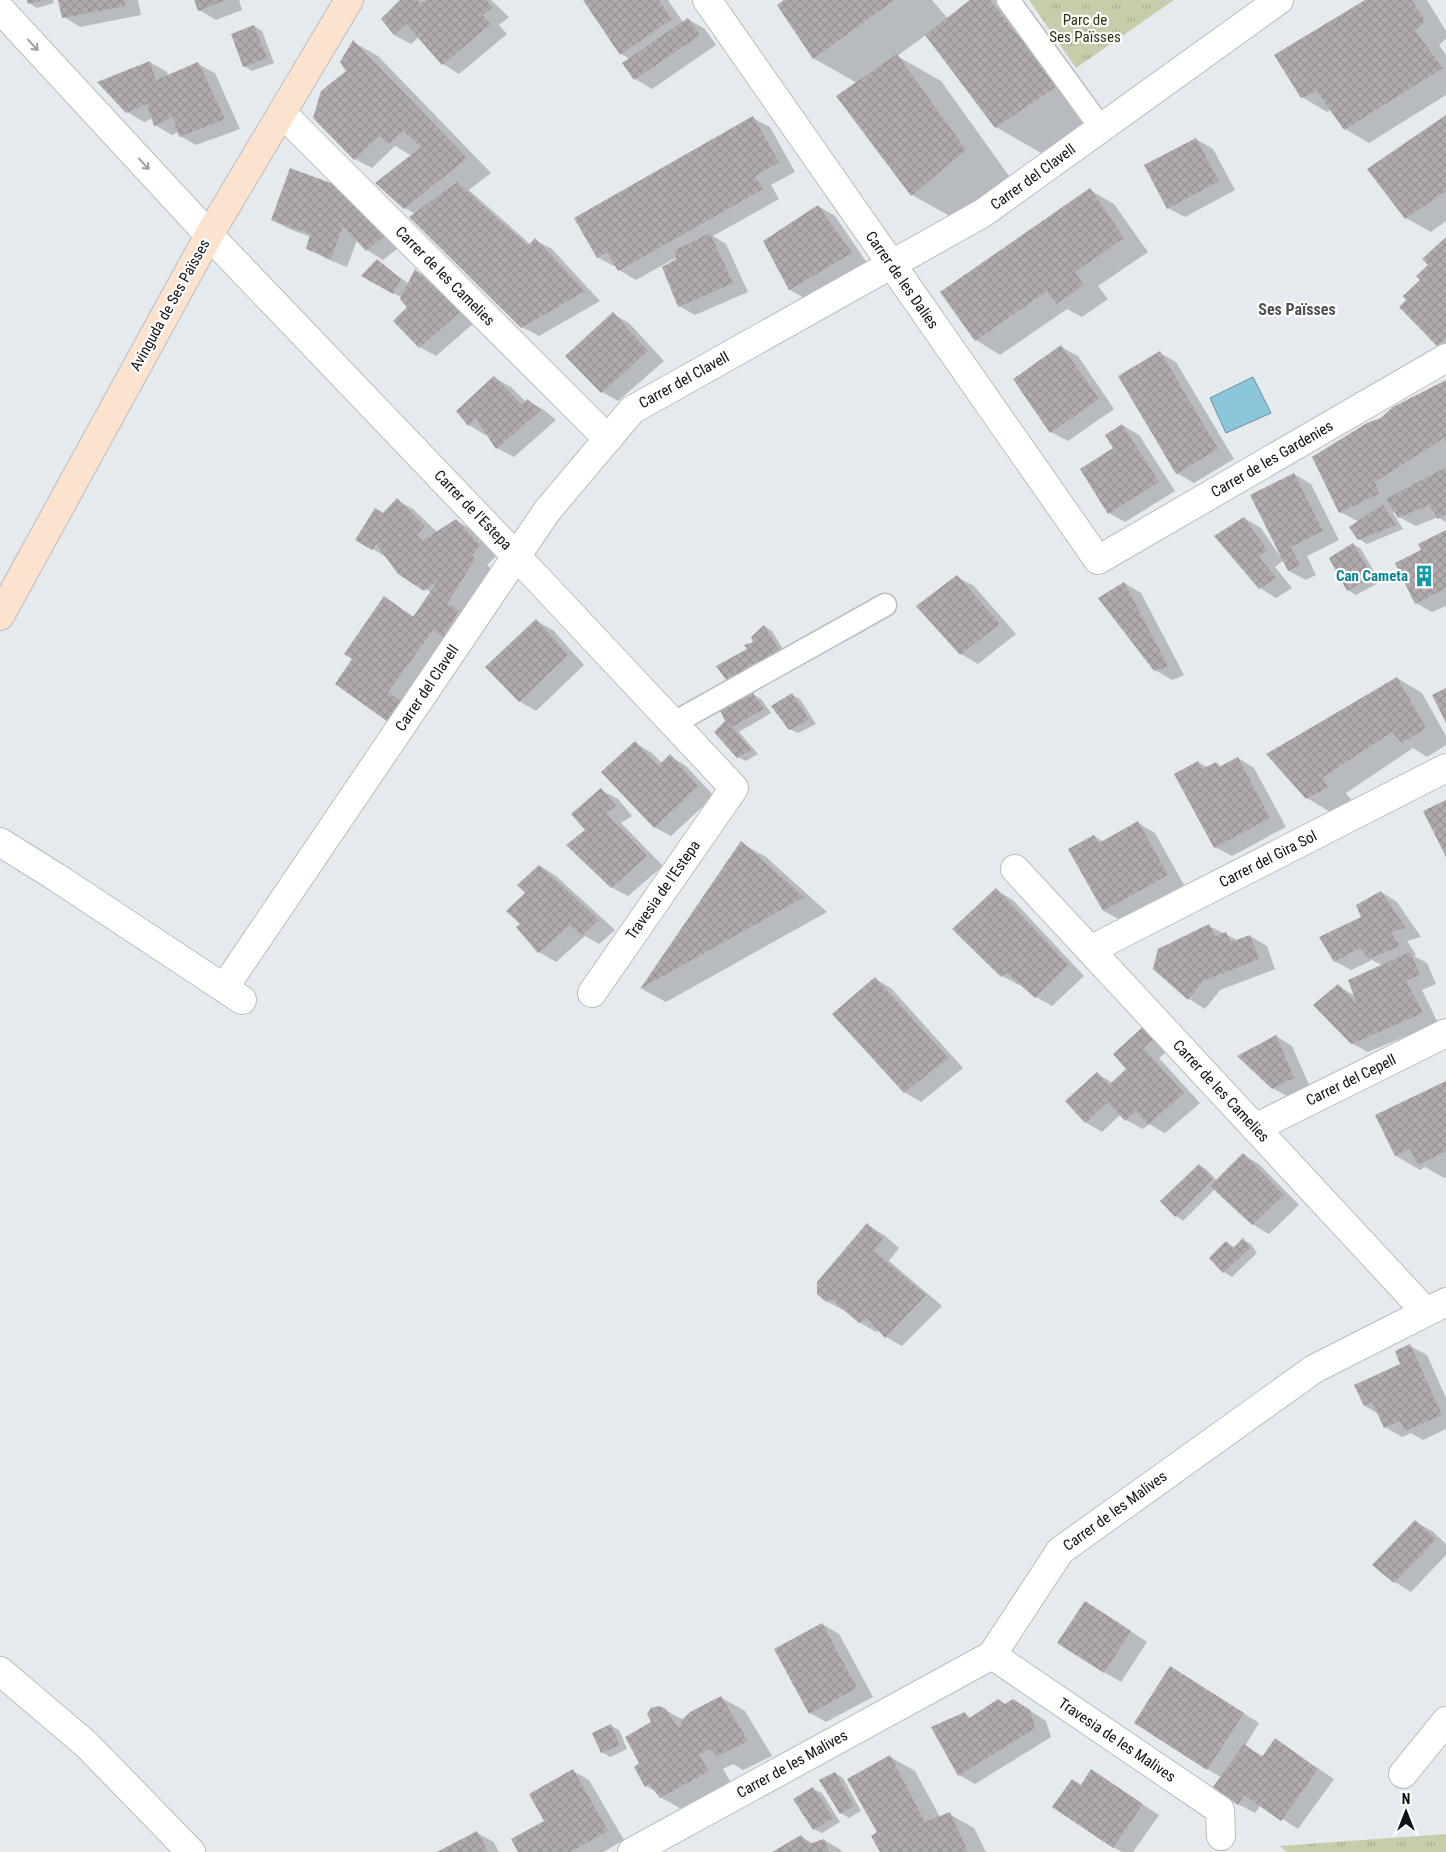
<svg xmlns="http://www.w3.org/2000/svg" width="1446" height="1852" font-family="'Roboto Condensed',sans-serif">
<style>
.grass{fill:url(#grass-tufts)}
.water{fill:#8bc6da;stroke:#66909e}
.shadow{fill:#0003}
.building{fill:url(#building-cross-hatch)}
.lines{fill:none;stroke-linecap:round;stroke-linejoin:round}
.lane-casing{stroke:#b9bdc3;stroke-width:25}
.street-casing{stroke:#b9bdc3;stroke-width:30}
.secondary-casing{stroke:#b9bdc3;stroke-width:30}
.lane{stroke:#fff;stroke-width:22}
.street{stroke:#fff;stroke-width:28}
.secondary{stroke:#fde2cd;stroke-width:28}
.oneway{stroke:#9fa0a1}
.labels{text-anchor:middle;stroke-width:4.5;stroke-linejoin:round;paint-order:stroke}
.park-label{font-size:15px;fill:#2d340d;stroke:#fff}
.street-label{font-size:15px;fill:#101113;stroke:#fff}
.culture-label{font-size:15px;font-weight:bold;fill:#0d838f;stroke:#fff;text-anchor:end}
.neighbourhood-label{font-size:16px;font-weight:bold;fill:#4c5054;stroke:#fff}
</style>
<defs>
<pattern id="grass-tufts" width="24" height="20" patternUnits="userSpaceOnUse" patternTransform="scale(1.25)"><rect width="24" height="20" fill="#c6cdab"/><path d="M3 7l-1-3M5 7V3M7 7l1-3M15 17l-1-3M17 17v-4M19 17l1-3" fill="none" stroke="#a9af92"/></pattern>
<pattern id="building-cross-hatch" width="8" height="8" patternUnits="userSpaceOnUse" patternTransform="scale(1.25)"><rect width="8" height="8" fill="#b2abae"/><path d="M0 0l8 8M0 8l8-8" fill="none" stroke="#989295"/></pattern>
</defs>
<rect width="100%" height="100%" fill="#e5eaef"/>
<g class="grass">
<polygon points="1029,0 1174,0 1076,68"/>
<polygon points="1446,1834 1446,1852 1287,1852 1280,1846"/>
</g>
<polygon class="water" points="1253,377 1271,413 1226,433 1210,398"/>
<g class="shadow">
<polygon points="29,0 53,0 54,3 37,8 29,3"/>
<polygon points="57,0 138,0 141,15 80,27 64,17 60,2"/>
<polygon points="195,0 239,0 242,10 216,20 199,10"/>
<polygon points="402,0 423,0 425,2 427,0 491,0 509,17 499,25 507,34 459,74 443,64 419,37 411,44 394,35"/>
<polygon points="584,0 668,0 683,22 688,19 705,29 716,45 652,89 635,79 624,63 630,59 621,54"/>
<polygon points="786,0 932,0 948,19 972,0 997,0 1027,17 1100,112 1041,153 996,127 926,35 897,56 941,81 1009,176 957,220 912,195 857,83 813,58"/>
<polygon points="1368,0 1427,0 1446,31 1446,39 1439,45 1446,55 1446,95 1369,143 1345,129 1331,110 1327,112 1302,97"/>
<polygon points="254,26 262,31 274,63 252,71 244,66"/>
<polygon points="353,42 378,56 491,173 469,190 531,245 535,240 552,249 600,301 539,336 522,327 415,214 405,208 412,156 395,146 372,168 355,159 346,72"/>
<polygon points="150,62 167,72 168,76 198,64 215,73 240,129 196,145 180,136 178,132 172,135 155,125 153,118 144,122 127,112"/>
<polygon points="1446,117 1446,221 1431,232 1406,218"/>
<polygon points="753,118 770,127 795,172 771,185 779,199 713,236 726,244 748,292 695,315 679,306 677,257 636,280 619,270 616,265 614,266 597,257"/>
<polygon points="1196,139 1213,149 1235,190 1185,217 1168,208"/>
<polygon points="290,169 403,244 383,260 367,250 357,240 347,267 325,258 308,248 311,237 289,229 272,220"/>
<polygon points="1090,190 1114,204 1148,252 1098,286 1108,299 1082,317 1067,309 1000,355 976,340"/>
<polygon points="818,206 835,216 867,263 806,299 790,290"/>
<polygon points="1446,239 1446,350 1438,345 1401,307 1422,280"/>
<polygon points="377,261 409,284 416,271 432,280 475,322 436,356 420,347 409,307 402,298 363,275"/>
<polygon points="613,314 629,323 664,361 618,401 602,392"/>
<polygon points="1061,347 1078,356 1114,409 1068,441 1051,432"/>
<polygon points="1160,353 1176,362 1234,459 1194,483 1177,473"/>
<polygon points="495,378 511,387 526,402 528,401 544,410 556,420 514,457 497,448 487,433 485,435 469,425"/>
<polygon points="1446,381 1446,522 1438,517 1416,526 1399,517 1396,511 1393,513 1403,529 1367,544 1359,539 1359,522 1340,512 1381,419"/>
<polygon points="1122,425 1139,435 1175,491 1125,522 1109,513 1115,448"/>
<polygon points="1294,474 1311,484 1339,540 1307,556 1316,575 1306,580 1289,571 1284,560 1275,567 1292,588 1276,598 1260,588 1216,536 1244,518 1261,528 1279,555 1281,554"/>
<polygon points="397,500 413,509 437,532 456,520 472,530 496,556 487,565 491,569 405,731 354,659 384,598 414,617 431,593 389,559 357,539"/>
<polygon points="1446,531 1446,606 1432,612 1416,603"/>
<polygon points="1353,544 1361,549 1380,582 1356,595 1348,590"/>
<polygon points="957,577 974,586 1016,634 978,664 961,654 918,606"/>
<polygon points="1124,583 1141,593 1184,675 1172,680 1155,670"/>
<polygon points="536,621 553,630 584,665 536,711 519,701"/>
<polygon points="764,626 772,631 786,654 736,684 749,649 755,643"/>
<polygon points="1397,678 1422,693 1446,736 1446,745 1427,757 1413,748 1346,793 1352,801 1332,813 1307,798"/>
<polygon points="753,695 761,699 771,713 739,732 758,754 746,761 738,757 716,732"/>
<polygon points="792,695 800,699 816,724 798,733 790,729"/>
<polygon points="635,743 652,753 662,763 670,756 686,766 714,796 671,836 654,827"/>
<polygon points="1238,758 1254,768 1286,827 1232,856 1215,847 1198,762 1208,768 1216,763 1222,767"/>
<polygon points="601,790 618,799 632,816 621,823 663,866 628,896 611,887 587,830"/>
<polygon points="1138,823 1155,833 1184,885 1120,920 1104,911 1094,836 1104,842"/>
<polygon points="741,843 766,857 827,912 666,1002 642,989"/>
<polygon points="540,866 556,876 615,930 599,944 585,936 556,962 539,952 517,927 521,924 527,893"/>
<polygon points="996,890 1013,900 1084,976 1052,1006 1036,997 1021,984 1019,985 1002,976"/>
<polygon points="1381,892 1397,902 1421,937 1407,941 1416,955 1414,956 1427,963 1436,984 1422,990 1438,1023 1368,1052 1351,1043 1338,986 1355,996 1383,966 1372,960 1351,970 1334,961"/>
<polygon points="1209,926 1239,941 1250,936 1267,946 1275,969 1220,990 1205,1009 1189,999"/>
<polygon points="875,979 891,988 963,1068 921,1102 904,1092"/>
<polygon points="1146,1025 1173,1046 1159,1058 1200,1103 1165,1133 1149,1124 1143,1129 1126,1120 1121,1114 1102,1132 1085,1122 1097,1074 1113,1083 1128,1069"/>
<polygon points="1276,1036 1292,1046 1310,1087 1290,1098 1273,1088"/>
<polygon points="1446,1082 1446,1177 1444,1178 1425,1167 1420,1170 1396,1156"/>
<polygon points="1243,1155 1259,1164 1299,1205 1269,1234 1252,1224 1215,1189 1183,1221 1176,1216 1199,1165 1207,1170 1217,1181"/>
<polygon points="867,1225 884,1235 899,1248 889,1261 942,1306 902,1346 886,1337 880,1330 876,1332 859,1322 845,1310 843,1310 826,1301"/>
<polygon points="1243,1240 1251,1244 1257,1253 1232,1277 1224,1272 1211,1258 1226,1242 1235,1248"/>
<polygon points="1410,1346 1427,1355 1446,1398 1446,1429 1423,1440 1411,1433 1402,1437 1385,1427 1379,1414 1365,1406 1402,1364"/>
<polygon points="1416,1522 1432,1531 1446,1544 1446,1555 1411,1592 1395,1582 1374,1565"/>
<polygon points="1102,1612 1147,1642 1121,1682 1104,1672"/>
<polygon points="822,1624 839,1634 873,1697 826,1722 810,1713"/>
<polygon points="1187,1678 1259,1723 1245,1746 1264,1757 1275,1740 1334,1779 1298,1829 1261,1805 1255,1813 1238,1804 1221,1777 1207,1769"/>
<polygon points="720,1697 745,1711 772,1756 743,1770 733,1764 723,1769 733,1786 685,1811 660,1797 657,1792 646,1786 641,1763 652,1722 665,1710 684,1720"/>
<polygon points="1014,1700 1046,1721 1051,1737 975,1784 959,1775 965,1714 971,1718 1005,1705"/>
<polygon points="611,1726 619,1730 627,1749 610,1757 602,1752"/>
<polygon points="890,1757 915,1771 940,1817 949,1814 974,1828 986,1852 882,1852 879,1832"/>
<polygon points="573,1771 589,1780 624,1840 603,1852 520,1852 545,1821"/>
<polygon points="1092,1771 1159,1815 1133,1852 1122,1852 1113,1847 1082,1786"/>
<polygon points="835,1773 843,1778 861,1811 849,1818 841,1813"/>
<polygon points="813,1789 822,1793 840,1822 822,1833 814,1829"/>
<polygon points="477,1833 494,1842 499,1852 440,1852"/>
<polygon points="801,1837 814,1844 824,1840 841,1850 842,1852 774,1852"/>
</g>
<g class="building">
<polygon points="27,0 40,0 40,1 28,4"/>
<polygon points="58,0 124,0 125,6 62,18"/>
<polygon points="194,0 226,0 198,11"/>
<polygon points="400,0 417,0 421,4 425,0 486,0 493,7 483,15 491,24 442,65 406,24 394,35 381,19"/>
<polygon points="583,0 659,0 672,19 620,55"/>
<polygon points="784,0 894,0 813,59 777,5"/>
<polygon points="970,0 990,0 1057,86 995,128 925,35"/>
<polygon points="1365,0 1412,0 1425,21 1415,31 1443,68 1344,130 1317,91 1301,98 1274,55"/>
<polygon points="688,18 700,35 634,80 622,63"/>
<polygon points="254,25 267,58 243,67 231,34"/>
<polygon points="353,40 467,158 404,209 375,183 421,147 403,131 389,144 379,136 354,160 313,118 321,91 346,71 340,62"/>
<polygon points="897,54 966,150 911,196 836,96"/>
<polygon points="150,61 156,80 198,62 225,119 179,137 173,117 154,126 147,104 126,113 97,82"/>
<polygon points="1446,115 1446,191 1405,219 1367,169"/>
<polygon points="753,116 779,162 755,176 763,189 618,271 607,252 597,258 574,218"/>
<polygon points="1196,138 1219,181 1167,209 1144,165"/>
<polygon points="290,168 347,189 387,234 366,251 343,226 331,259 306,249 310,234 271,220"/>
<polygon points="457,182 528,246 535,238 585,291 521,328 409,217"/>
<polygon points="1090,188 1124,238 1075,272 1084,285 1056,304 1047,291 975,341 940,292"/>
<polygon points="818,205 852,253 789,290 763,241"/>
<polygon points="710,233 733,283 678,307 662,267 676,259 675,250"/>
<polygon points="1446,237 1446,338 1437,346 1399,307 1406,300 1403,296 1420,280 1416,276 1428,265 1422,259"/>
<polygon points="377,259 401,279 393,294 361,276"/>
<polygon points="415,269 460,312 419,348 393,321 407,307 400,299"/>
<polygon points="613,312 648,351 601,393 565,356"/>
<polygon points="1061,345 1099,399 1050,433 1013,379"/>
<polygon points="1160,351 1218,449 1176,474 1118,376"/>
<polygon points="494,376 522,405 527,399 541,410 496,449 476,419 468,426 456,411"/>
<polygon points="1446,380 1446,443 1444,438 1375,482 1379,494 1339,513 1312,457 1367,423 1381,418 1393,407"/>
<polygon points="1122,424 1159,482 1108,514 1080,469 1113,448 1105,435"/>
<polygon points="1446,467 1446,514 1438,519 1429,505 1398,518 1386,499"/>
<polygon points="1294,473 1323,531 1291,547 1300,565 1288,571 1250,495"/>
<polygon points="397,498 425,526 417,535 422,541 456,519 480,546 472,555 475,559 447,604 459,610 443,637 433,630 388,692 401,701 388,722 335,684 352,659 344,654 384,596 413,617 439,579 424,591 398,574 376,544 372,550 355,540 375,508 383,513"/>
<polygon points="1383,504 1396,525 1358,540 1349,527"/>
<polygon points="1244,517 1267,550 1259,557 1276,578 1259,589 1214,536"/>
<polygon points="1446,530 1446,588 1415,604 1395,563 1421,550 1418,544"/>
<polygon points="1353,543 1373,577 1347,591 1329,558"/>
<polygon points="957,575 1000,624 960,655 916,606"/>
<polygon points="1124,582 1168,666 1154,671 1098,598"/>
<polygon points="536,619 568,655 519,702 485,667"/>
<polygon points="764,625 779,650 727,681 716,666 747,649 744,645 753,642 751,637"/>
<polygon points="1397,677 1426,728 1402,743 1392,732 1322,778 1328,787 1306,799 1266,754"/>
<polygon points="1446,688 1446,723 1432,695"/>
<polygon points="753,693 764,709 732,727 751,750 737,758 714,732 725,721 720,710"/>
<polygon points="792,693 809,720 789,730 771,706"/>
<polygon points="635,741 658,766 670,754 698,786 654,828 601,772"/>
<polygon points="1238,757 1270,818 1214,848 1174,774 1198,761 1202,769 1216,762 1219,767"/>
<polygon points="601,788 616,806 606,813 647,856 611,888 566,845 585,830 571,814"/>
<polygon points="1446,800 1446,857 1423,811"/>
<polygon points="1138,821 1168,875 1103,911 1068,849 1094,835 1099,843"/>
<polygon points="741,841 804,897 640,989"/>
<polygon points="539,865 599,920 582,936 570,925 538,953 516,927 520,924 506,911 525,893 517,885"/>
<polygon points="996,888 1068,965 1035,998 1007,973 1001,977 952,929"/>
<polygon points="1381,891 1406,928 1391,932 1400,946 1369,959 1360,948 1334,962 1319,937 1361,917 1356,905"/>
<polygon points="1209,924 1215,936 1226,932 1231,942 1250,935 1259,959 1203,981 1188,1000 1153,969 1158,949"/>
<polygon points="1410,952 1420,975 1406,981 1423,1013 1351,1044 1313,1005 1338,984 1357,1004 1348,980"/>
<polygon points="875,977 948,1058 904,1093 832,1014"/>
<polygon points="1146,1024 1157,1036 1143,1048 1184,1093 1148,1125 1136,1111 1125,1121 1108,1102 1085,1123 1065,1101 1097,1072 1109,1085 1126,1069 1113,1054"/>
<polygon points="1276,1035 1294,1078 1272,1089 1237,1056"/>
<polygon points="1446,1081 1446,1151 1418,1165 1410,1149 1395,1156 1375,1115"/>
<polygon points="1243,1153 1284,1195 1252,1225 1210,1186"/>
<polygon points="1199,1164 1213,1179 1175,1217 1160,1201"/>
<polygon points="867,1223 883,1238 874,1251 926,1295 885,1338 867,1318 859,1323 831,1299 826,1302 817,1294 817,1282"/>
<polygon points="1243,1238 1250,1248 1223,1273 1209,1258 1226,1241 1233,1248"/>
<polygon points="1410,1344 1442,1415 1405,1431 1400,1421 1384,1428 1372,1402 1364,1406 1354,1385 1400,1364 1395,1351"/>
<polygon points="1415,1520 1436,1539 1394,1583 1372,1565"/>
<polygon points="1085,1601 1131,1631 1104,1673 1057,1643"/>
<polygon points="822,1623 857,1688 809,1714 774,1649"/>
<polygon points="1170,1666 1244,1713 1207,1770 1134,1723"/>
<polygon points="721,1696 748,1741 717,1756 710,1749 699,1755 709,1771 660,1798 649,1784 645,1787 634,1767 639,1763 625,1737 651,1722 647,1714 651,1708 659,1706 666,1709 678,1727 682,1726 681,1721 690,1712"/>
<polygon points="998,1699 1005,1704 1013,1699 1030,1710 1035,1728 958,1776 931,1727 965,1712 968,1719"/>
<polygon points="611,1724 620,1745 601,1753 592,1733"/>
<polygon points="1275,1738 1318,1769 1281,1821 1244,1795 1238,1805 1213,1787 1244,1744 1262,1757"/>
<polygon points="890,1755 925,1822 950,1812 968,1852 880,1852 871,1836 877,1832 847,1779"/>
<polygon points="573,1769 608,1831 570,1852 518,1852 511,1839 544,1821 529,1794"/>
<polygon points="1091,1769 1143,1804 1113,1848 1052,1807 1072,1779 1081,1785"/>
<polygon points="835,1772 854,1806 840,1814 819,1780"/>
<polygon points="813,1787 833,1818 813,1830 793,1799"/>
<polygon points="477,1831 488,1852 437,1852"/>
<polygon points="801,1835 809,1844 824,1839 829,1852 772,1852"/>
</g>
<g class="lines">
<g class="lane-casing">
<g id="lane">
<polyline points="1008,0 1101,128"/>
<polyline points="674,723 885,605"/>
</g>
</g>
<g class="street-casing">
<g id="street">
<polyline points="707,0 1098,560 1446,358"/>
<polyline points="0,9 209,235 537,578 734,788 592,993"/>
<polyline points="282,113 608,439"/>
<polyline points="0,842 56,877 242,1000"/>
<polyline points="1015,869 1426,1312"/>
<polyline points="1090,950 1446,768"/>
<polyline points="224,988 547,511 632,410 983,213 1279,0"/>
<polyline points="1255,1128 1446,1033"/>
<polyline points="992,1655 1220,1810 1221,1836"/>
<polyline points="0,1671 87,1745 191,1852"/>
<polyline points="1403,1774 1446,1721"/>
<polyline points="632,1852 992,1655 1060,1551 1314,1369 1446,1302"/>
</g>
</g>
<g class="secondary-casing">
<polyline id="secondary" points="0,616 209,235 349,0"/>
</g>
<use href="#lane" class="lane"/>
<use href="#street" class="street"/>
<use href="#secondary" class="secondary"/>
</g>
<defs><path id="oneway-shaft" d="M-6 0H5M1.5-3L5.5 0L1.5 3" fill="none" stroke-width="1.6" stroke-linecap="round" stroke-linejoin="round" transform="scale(1.25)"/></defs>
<g class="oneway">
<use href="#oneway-shaft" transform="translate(33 45) rotate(47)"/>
<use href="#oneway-shaft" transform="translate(144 164) rotate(47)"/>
</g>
<defs>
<g id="building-bare" transform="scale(1.725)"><path d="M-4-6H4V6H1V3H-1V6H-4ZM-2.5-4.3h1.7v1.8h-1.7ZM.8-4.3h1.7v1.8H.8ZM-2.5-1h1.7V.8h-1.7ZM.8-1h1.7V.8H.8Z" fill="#0f9aa8" stroke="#fff" stroke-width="2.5" paint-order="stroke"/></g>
</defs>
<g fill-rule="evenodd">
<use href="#building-bare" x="1424" y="576"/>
</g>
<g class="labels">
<g class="park-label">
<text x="1085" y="25">Parc de<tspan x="1085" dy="17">Ses Païsses</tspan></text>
</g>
<g class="street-label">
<text transform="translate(1033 177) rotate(-36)" y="5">Carrer del Clavell</text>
<text transform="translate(445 276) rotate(45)" y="5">Carrer de les Camelies</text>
<text transform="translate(902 280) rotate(55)" y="5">Carrer de les Dalies</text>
<text transform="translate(170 305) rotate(-61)" y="5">Avinguda de Ses Païsses</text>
<text transform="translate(684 380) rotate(-29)" y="5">Carrer del Clavell</text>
<text transform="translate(1272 459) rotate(-30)" y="5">Carrer de les Gardenies</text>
<text transform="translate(473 510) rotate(46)" y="5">Carrer de l'Estepa</text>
<text transform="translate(427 688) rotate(-56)" y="5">Carrer del Clavell</text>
<text transform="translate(1268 859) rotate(-27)" y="5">Carrer del Gira Sol</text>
<text transform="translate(663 890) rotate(-55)" y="5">Travesia de l'Estepa</text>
<text transform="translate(1351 1080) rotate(-26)" y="5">Carrer del Cepell</text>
<text transform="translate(1221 1091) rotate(47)" y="5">Carrer de les Camelies</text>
<text transform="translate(1115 1511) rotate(-36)" y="5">Carrer de les Malives</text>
<text transform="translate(1117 1740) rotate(34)" y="5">Travesia de les Malives</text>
<text transform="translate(792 1764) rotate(-29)" y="5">Carrer de les Malives</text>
</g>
<g class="culture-label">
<text x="1408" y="581">Can Cameta</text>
</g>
<g class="neighbourhood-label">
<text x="1297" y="315">Ses Païsses</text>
</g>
</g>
<g transform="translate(1406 1812)" stroke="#ffffff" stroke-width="4" paint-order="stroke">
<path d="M0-4L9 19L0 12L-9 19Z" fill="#101113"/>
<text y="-8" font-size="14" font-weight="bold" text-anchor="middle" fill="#101113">N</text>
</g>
</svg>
